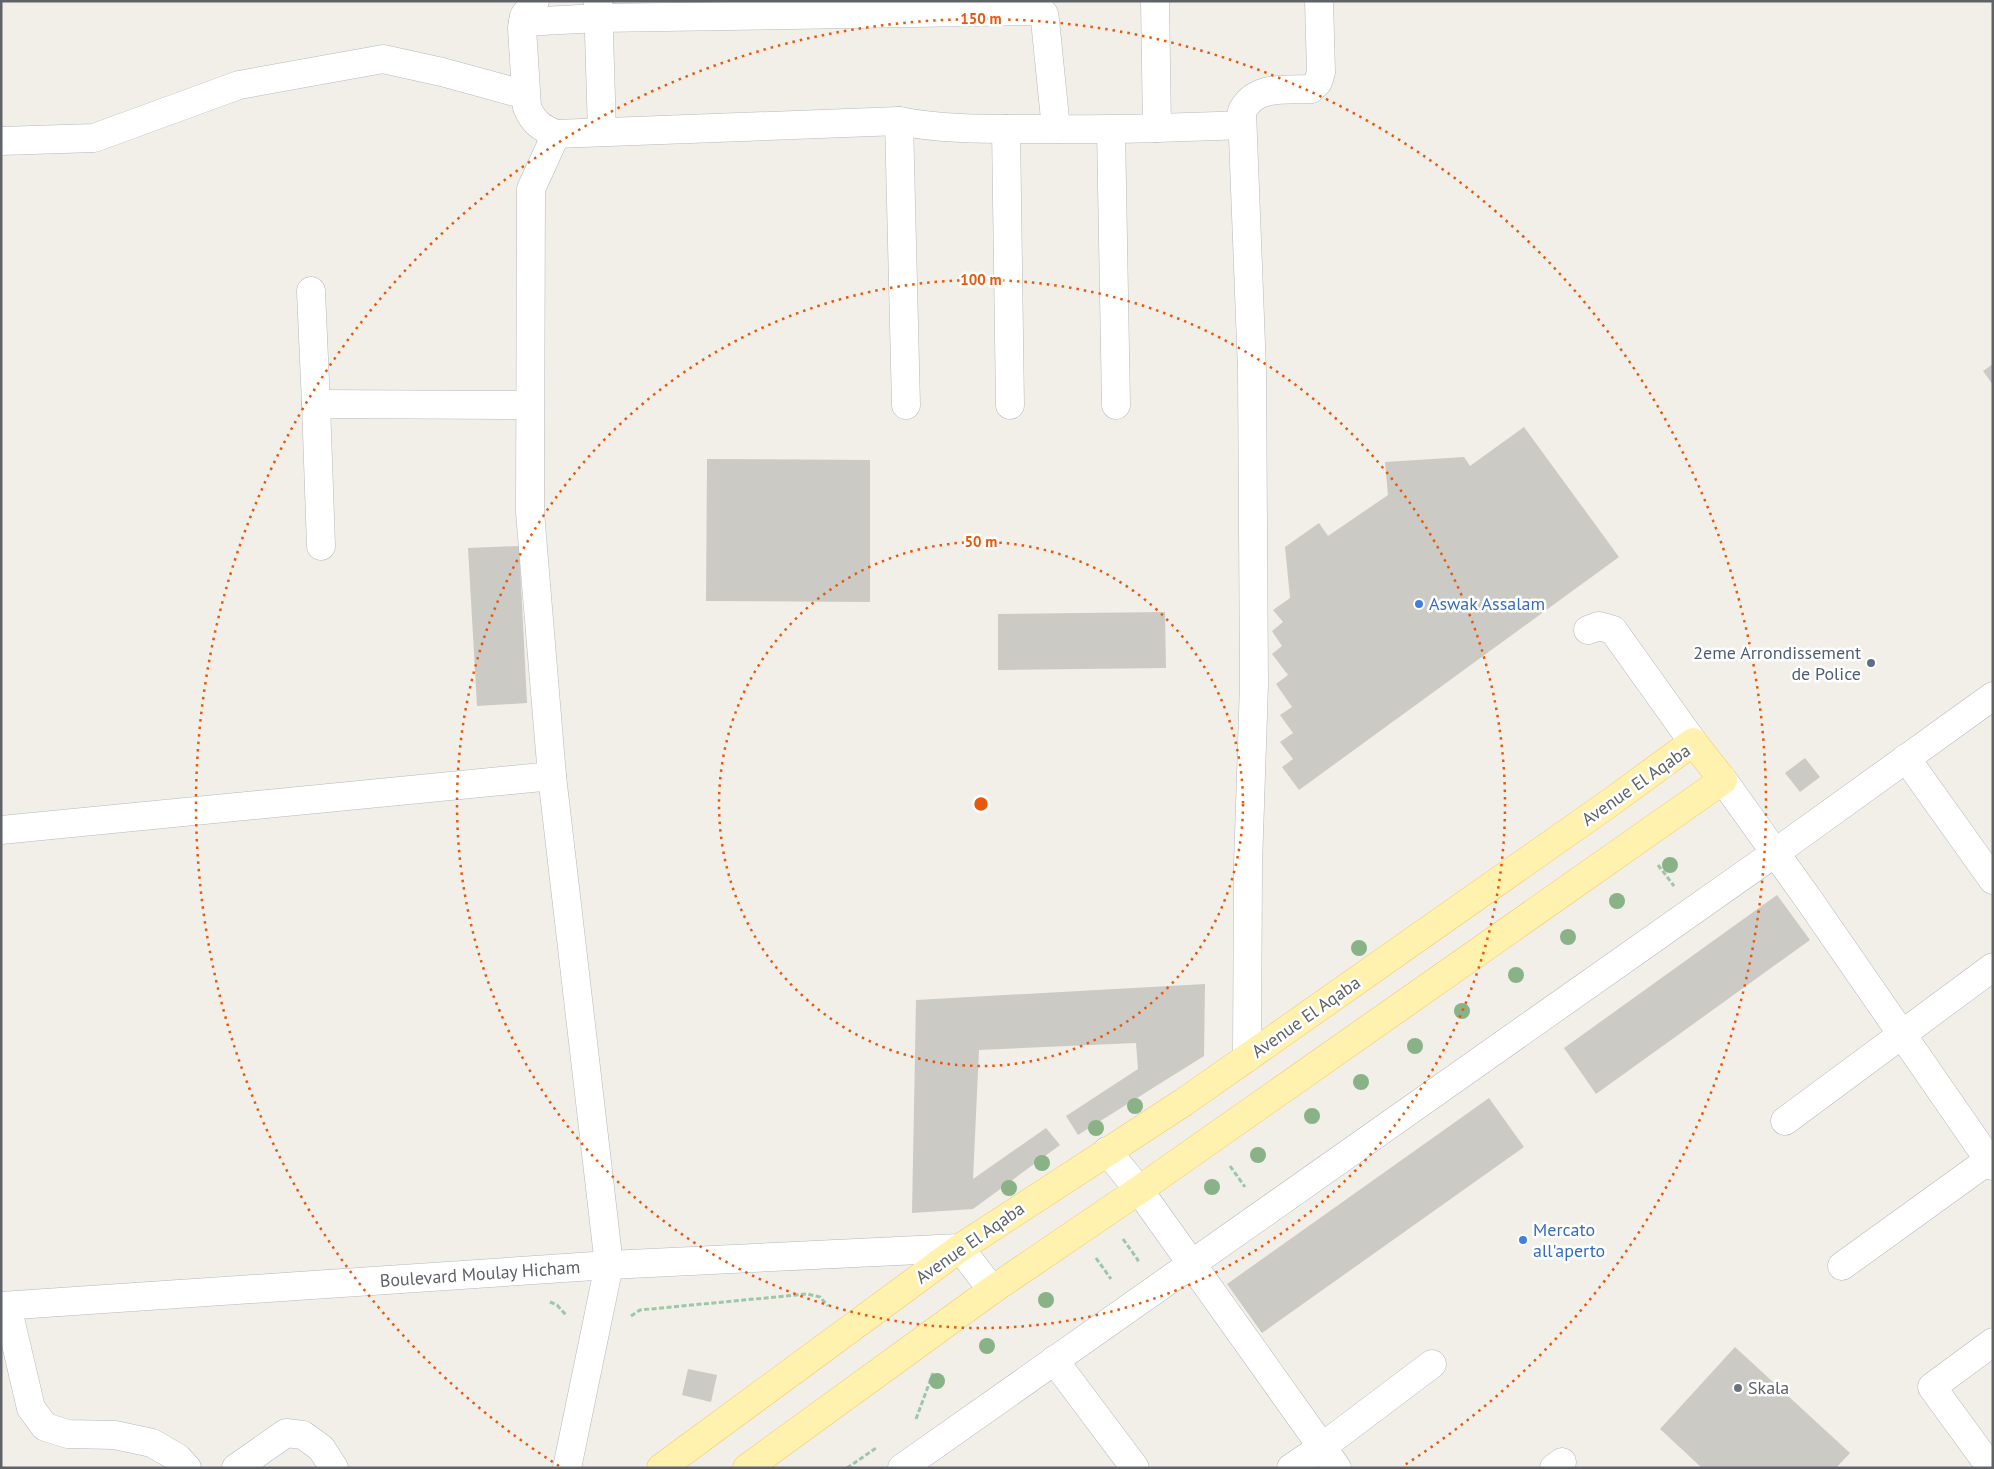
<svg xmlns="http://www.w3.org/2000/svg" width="1994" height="1469" font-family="'PT Sans',sans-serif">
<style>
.building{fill:#cccac5}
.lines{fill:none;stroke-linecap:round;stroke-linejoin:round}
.minor-casing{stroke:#b5b8bc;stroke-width:29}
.major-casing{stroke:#f2c960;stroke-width:29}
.path{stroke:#9cc7a9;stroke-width:3;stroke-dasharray:5 2.5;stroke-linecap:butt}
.minor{stroke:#fff;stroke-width:28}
.major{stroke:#fff2af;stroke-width:28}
.tree{fill:#89b387}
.ring{fill:none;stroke:#e8590c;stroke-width:2.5;stroke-dasharray:2.5 5}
.shop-dot{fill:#3f7fe0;stroke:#fff;stroke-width:2}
.service-dot{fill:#5c6f8a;stroke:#fff;stroke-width:2}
.worship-dot{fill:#6b7280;stroke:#fff;stroke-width:2}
.labels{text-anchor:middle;stroke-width:5;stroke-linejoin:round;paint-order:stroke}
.shop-label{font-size:18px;fill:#366cbe;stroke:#fff;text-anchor:start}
.service-label{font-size:18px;fill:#4e5e75;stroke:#fff;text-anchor:end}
.street-label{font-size:18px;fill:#5f6368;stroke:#fff}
.worship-label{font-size:18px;fill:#5b616d;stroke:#fff;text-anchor:start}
.centre{fill:#e8590c;stroke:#fff;stroke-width:2.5}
.ring-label{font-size:15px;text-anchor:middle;font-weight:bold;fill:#e8590c;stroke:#fff;stroke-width:5;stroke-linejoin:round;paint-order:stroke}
</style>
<rect width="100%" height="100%" fill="#f1efe8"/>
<g class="building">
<polygon points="1993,364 1993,385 1983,371"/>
<polygon points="1524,427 1619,557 1299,790 1282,767 1293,759 1280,742 1293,733 1280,715 1292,707 1276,684 1288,675 1272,654 1282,646 1272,631 1283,622 1273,610 1290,598 1285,547 1319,523 1328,536 1388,495 1385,462 1464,457 1470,466"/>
<polygon points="707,459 870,460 870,602 706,601"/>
<polygon points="519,546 527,703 477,706 468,548"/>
<polygon points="1165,612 1166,668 998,670 998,614"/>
<polygon points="1805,758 1820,777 1800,792 1785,773"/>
<polygon points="1777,895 1810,940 1596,1094 1564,1048"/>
<polygon points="1205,984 1204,1056 1078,1135 1066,1116 1138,1069 1136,1043 979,1050 973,1179 1046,1128 1060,1145 973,1209 912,1213 916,1000"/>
<polygon points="1489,1098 1524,1147 1262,1333 1227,1284"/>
<polygon points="1735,1347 1850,1453 1836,1468 1702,1468 1660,1429"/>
<polygon points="688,1369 717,1375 711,1402 682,1395"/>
</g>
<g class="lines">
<g class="minor-casing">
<g id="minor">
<path d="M535,1l-11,15 -2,12 5,79c6,15 14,21 29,27l343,-13c44,9 92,8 137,8 69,1 137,-1 206,-4"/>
<polyline points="598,1 602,131"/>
<polyline points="1155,1 1157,128"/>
<polyline points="523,22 599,18 1041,11 1044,14 1045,20 1056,129"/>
<polyline points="899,121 906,405"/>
<polyline points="1006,129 1010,405"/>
<polyline points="1111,130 1116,405"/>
<polyline points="556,134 531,189 530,512 552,776 609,1265 567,1468"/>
<polyline points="1,141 94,138 239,85 383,59 442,72 526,95"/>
<polyline points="311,291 316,404"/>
<polyline points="321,546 316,404 530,405"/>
<polyline points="1588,630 1599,626 1613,630 1693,742"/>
<polyline points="1906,758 1993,880"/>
<polyline points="1723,780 1809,900 1993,1166"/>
<polyline points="1,830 552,776"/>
<path d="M1247,1058l1,-193 6,-181 -2,-314 -10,-259c13,-26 43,-21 69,-22l7,-7 3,-10 -2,-71"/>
<polyline points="1785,1121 1993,967"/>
<polyline points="1107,1151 1139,1190 1337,1468"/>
<polyline points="1842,1266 1993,1157"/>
<polyline points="1,1306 609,1265 960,1248 992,1290"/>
<polyline points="7,1306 31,1408 45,1427 68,1434 115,1435 152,1443 178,1458 187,1468"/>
<polyline points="1054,1360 1135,1468"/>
<polyline points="236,1468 286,1433 303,1435 321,1448 334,1468"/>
<polyline points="902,1468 1775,853 1993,696"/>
<polyline points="1291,1468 1322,1447 1432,1364"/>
<polyline points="1554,1468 1562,1462"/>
<polyline points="1991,1468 1932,1387 1993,1342"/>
</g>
</g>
<g class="major-casing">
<polyline id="major" points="661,1468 960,1248 1184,1102 1611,802 1693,742 1723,780 1139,1190 992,1290 747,1468"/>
</g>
<g class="path">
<polyline points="1658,865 1674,886"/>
<polyline points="1230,1166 1245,1187"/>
<polyline points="1123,1239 1138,1260 1135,1262"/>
<polyline points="1096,1258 1111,1279"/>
<polyline points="550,1302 557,1305 566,1315"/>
<polyline points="631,1316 640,1310 807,1294 820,1297 828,1306"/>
<polyline points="916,1419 933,1373"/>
<polyline points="847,1468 876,1448"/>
</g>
<use href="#minor" class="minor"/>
<use href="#major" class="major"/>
</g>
<g class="tree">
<circle cx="1670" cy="865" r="8"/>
<circle cx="1617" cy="901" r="8"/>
<circle cx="1568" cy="937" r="8"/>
<circle cx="1359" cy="948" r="8"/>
<circle cx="1516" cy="975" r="8"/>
<circle cx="1462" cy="1011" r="8"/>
<circle cx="1415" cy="1046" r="8"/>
<circle cx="1361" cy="1082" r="8"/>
<circle cx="1135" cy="1106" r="8"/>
<circle cx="1312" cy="1116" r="8"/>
<circle cx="1096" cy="1128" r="8"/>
<circle cx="1258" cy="1155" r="8"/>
<circle cx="1042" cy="1163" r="8"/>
<circle cx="1212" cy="1187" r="8"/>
<circle cx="1009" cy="1188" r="8"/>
<circle cx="1046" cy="1300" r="8"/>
<circle cx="987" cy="1346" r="8"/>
<circle cx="937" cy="1381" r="8"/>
</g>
<g class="ring">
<circle cx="981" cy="804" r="262"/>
<circle cx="981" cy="804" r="524"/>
<path d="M559 1466A785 785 0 1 1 1403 1466"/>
</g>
<g class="shop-dot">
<circle cx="1419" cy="604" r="5"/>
<circle cx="1523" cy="1240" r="5"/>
</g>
<circle class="service-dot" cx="1871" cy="663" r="5"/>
<circle class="worship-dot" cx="1738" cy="1388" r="5"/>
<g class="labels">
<g class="shop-label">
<text x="1429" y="610">Aswak Assalam</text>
<text x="1533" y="1236">Mercato<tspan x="1533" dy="21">all'aperto</tspan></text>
</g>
<g class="service-label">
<text x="1861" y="659">2eme Arrondissement<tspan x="1861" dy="21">de Police</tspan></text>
</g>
<g class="street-label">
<text transform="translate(1636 785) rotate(-35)" y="6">Avenue El Aqaba</text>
<text transform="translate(1306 1017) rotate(-35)" y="6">Avenue El Aqaba</text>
<text transform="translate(970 1243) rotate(-35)" y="6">Avenue El Aqaba</text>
<text transform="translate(480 1274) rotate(-4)" y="6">Boulevard Moulay Hicham</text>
</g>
<g class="worship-label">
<text x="1748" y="1394">Skala</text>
</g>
</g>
<circle cx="981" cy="804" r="8" class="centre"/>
<g class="ring-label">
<text x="981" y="24">150 m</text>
<text x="981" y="285">100 m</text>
<text x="981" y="547">50 m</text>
</g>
<rect width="1994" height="1469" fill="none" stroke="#5f6368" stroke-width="5"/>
</svg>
